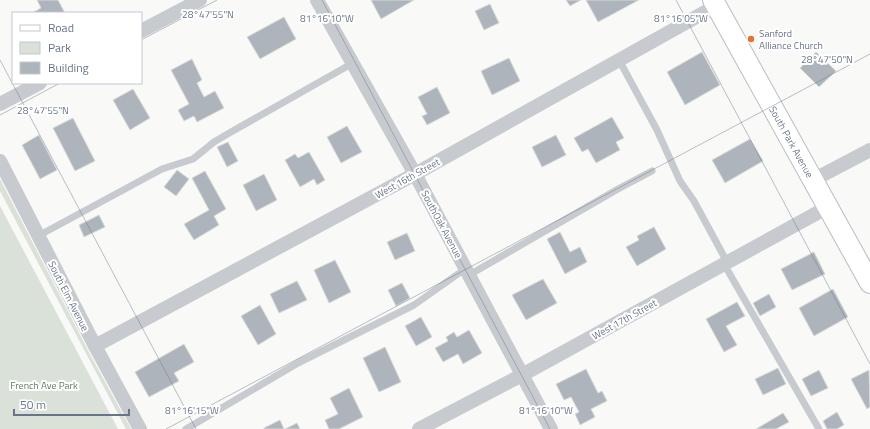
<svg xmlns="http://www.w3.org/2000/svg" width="870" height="429" font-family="'Titillium Web',sans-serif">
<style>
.green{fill:#dae1d8}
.building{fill:#aeb4bc;stroke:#dbdbd9}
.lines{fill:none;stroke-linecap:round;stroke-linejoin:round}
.secondary-casing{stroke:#b9bdc3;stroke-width:22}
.lane{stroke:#c7cace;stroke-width:7}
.street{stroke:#c7cace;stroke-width:14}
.secondary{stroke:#fff;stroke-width:20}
.ticks{fill:none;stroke:#687588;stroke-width:1;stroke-opacity:0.45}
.poi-dot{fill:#e4742d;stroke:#fff;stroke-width:1.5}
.labels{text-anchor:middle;stroke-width:4;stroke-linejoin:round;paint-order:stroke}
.poi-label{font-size:10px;fill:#687588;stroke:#fff;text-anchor:start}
.street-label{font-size:10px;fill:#687588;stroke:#fff}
.park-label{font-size:10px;fill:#647a63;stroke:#fff}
.ticks-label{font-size:10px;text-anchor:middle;fill:#687588;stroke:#fff;stroke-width:4;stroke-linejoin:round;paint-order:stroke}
</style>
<rect width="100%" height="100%" fill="#f9f9f7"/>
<g class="green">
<polygon points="0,179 92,358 131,429 126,429 0,191"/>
<polygon points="0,206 118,429 0,429"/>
</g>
<g class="building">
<polygon points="37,0 58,0 65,13 32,13 41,8"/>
<polygon points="371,0 414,0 381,19"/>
<polygon points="566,0 581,0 570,6"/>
<polygon points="586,0 639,0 598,22"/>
<polygon points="490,4 499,23 484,30 475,11"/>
<polygon points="284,17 296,39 260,59 247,37"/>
<polygon points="702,52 720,85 685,105 667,72"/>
<polygon points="816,52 836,71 819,87 800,68"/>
<polygon points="509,58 520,81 492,95 481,71"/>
<polygon points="192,59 202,80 197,83 204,97 215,91 224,108 197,122 194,116 184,121 178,110 189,104 171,70"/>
<polygon points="437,87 450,113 427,125 422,116 427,114 418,97"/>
<polygon points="133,89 150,118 130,130 113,100"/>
<polygon points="612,117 624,138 616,142 620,150 596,163 588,149 582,152 574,138"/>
<polygon points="73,118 95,161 75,171 53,128"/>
<polygon points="347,126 362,152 341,163 327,137"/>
<polygon points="39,135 57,170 40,179 22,145"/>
<polygon points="556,135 566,155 542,167 532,147"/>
<polygon points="750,139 763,161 725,183 712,160"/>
<polygon points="228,142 238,161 227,167 217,147"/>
<polygon points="309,152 325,180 317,185 314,179 300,187 285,160 295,154 298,158"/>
<polygon points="177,170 189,179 176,196 164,187"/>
<polygon points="205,171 226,209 214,216 219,225 194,240 184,224 209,210 192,178"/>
<polygon points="264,174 277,200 256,211 243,185"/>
<polygon points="99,215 105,227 84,237 79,225"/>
<polygon points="654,227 666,249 637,266 626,247 639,240 637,236"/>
<polygon points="560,232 570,252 580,247 587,262 565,274 547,239"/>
<polygon points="407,233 415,251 395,260 387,242"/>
<polygon points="814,252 825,274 792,290 781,269"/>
<polygon points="335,260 351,292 329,303 314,270"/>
<polygon points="543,279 557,303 526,320 512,295"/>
<polygon points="297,281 307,300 279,313 270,294"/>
<polygon points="402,283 410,298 396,306 388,290"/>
<polygon points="833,289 848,317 814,336 799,308"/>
<polygon points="769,294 776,307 760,316 753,303"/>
<polygon points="737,302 745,316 726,326 737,345 724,352 706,319"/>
<polygon points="260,305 276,334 258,345 241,316"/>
<polygon points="421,317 432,337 416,346 405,326"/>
<polygon points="469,330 482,353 463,364 458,354 443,362 435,348 448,341 446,337 454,332 457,337"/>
<polygon points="184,344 194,362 174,373 179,381 149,397 135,372"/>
<polygon points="385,347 401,382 379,392 363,358"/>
<polygon points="778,368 786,384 763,395 755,379"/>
<polygon points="586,369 598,393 602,391 607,401 591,409 595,417 580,425 575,414 579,412 571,397 564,400 556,384"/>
<polygon points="819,370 828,388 811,396 802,379"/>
<polygon points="869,370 870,407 867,409 851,379"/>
<polygon points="349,388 363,417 339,429 329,429 325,420 338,414 330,398"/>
<polygon points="837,412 844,425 837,429 827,429 823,421"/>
<polygon points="783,413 789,422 776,429 756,429"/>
<polygon points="280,420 284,429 264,429 264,428"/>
<polygon points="297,423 300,429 285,429"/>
</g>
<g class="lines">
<g class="secondary-casing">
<g id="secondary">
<path id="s1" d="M713,0l157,283"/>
</g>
</g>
<g class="lane">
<polyline points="619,60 657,130 680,181 694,201 727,262"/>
<polyline points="38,236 162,169 193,159 214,142 231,132 353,63"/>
<polyline points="724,264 819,429"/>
<polyline points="469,275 618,189 652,171"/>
<polyline points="186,429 298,363 414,305 465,269"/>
</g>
<g class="street">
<polyline points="317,0 415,174 551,429"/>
<polyline points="141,31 200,0"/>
<polyline points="0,104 40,83"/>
<polyline points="0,161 95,346 140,429"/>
<polyline points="813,180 870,150"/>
<polyline points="95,346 415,174 716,6"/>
<polyline points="419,429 522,375 828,207"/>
</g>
<use href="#secondary" class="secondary"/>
</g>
<path class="ticks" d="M322,0l228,429M676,0l194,364M141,40l76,-40M0,60l196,369M0,115l60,-32M166,429l704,-375"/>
<circle class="poi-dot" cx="751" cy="39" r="4"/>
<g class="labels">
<g class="poi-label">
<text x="759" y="37">Sanford<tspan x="759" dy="12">Alliance Church</tspan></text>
</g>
<g class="street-label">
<text dy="4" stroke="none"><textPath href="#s1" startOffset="162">South Park Avenue</textPath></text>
<text transform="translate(407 178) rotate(-29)" y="4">West 16th Street</text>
<text transform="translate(442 224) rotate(62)" y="4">SouthOak Avenue</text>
<text transform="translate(69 296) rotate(63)" y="4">South Elm Avenue</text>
<text transform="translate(624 319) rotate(-29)" y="4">West 17th Street</text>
</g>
<g class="park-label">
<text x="44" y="389">French Ave Park</text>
</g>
</g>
<g class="ticks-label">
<text x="208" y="18">28°47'55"N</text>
<text x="327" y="22">81°16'10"W</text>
<text x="681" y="22">81°16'05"W</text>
<text x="827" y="63">28°47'50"N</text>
<text x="43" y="114">28°47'55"N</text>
<text x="192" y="414">81°16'15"W</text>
<text x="546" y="414">81°16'10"W</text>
</g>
<rect x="12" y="12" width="130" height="72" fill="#ffffff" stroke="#c3c8cf"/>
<rect x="20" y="25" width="20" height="6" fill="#ffffff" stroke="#c3c8cf"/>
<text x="48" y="32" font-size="12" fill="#687588">Road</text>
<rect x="20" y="42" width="20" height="12" fill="#dae1d8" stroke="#c3c8cf"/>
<text x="48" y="52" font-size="12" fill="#687588">Park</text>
<rect x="20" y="62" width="20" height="12" fill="#aeb4bc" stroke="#c3c8cf"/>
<text x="48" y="72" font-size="12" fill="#687588">Building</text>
<path d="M14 409v6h115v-6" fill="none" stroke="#687588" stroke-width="2"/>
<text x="20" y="409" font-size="12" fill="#687588" stroke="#ffffff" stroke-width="3" paint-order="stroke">50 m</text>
</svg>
